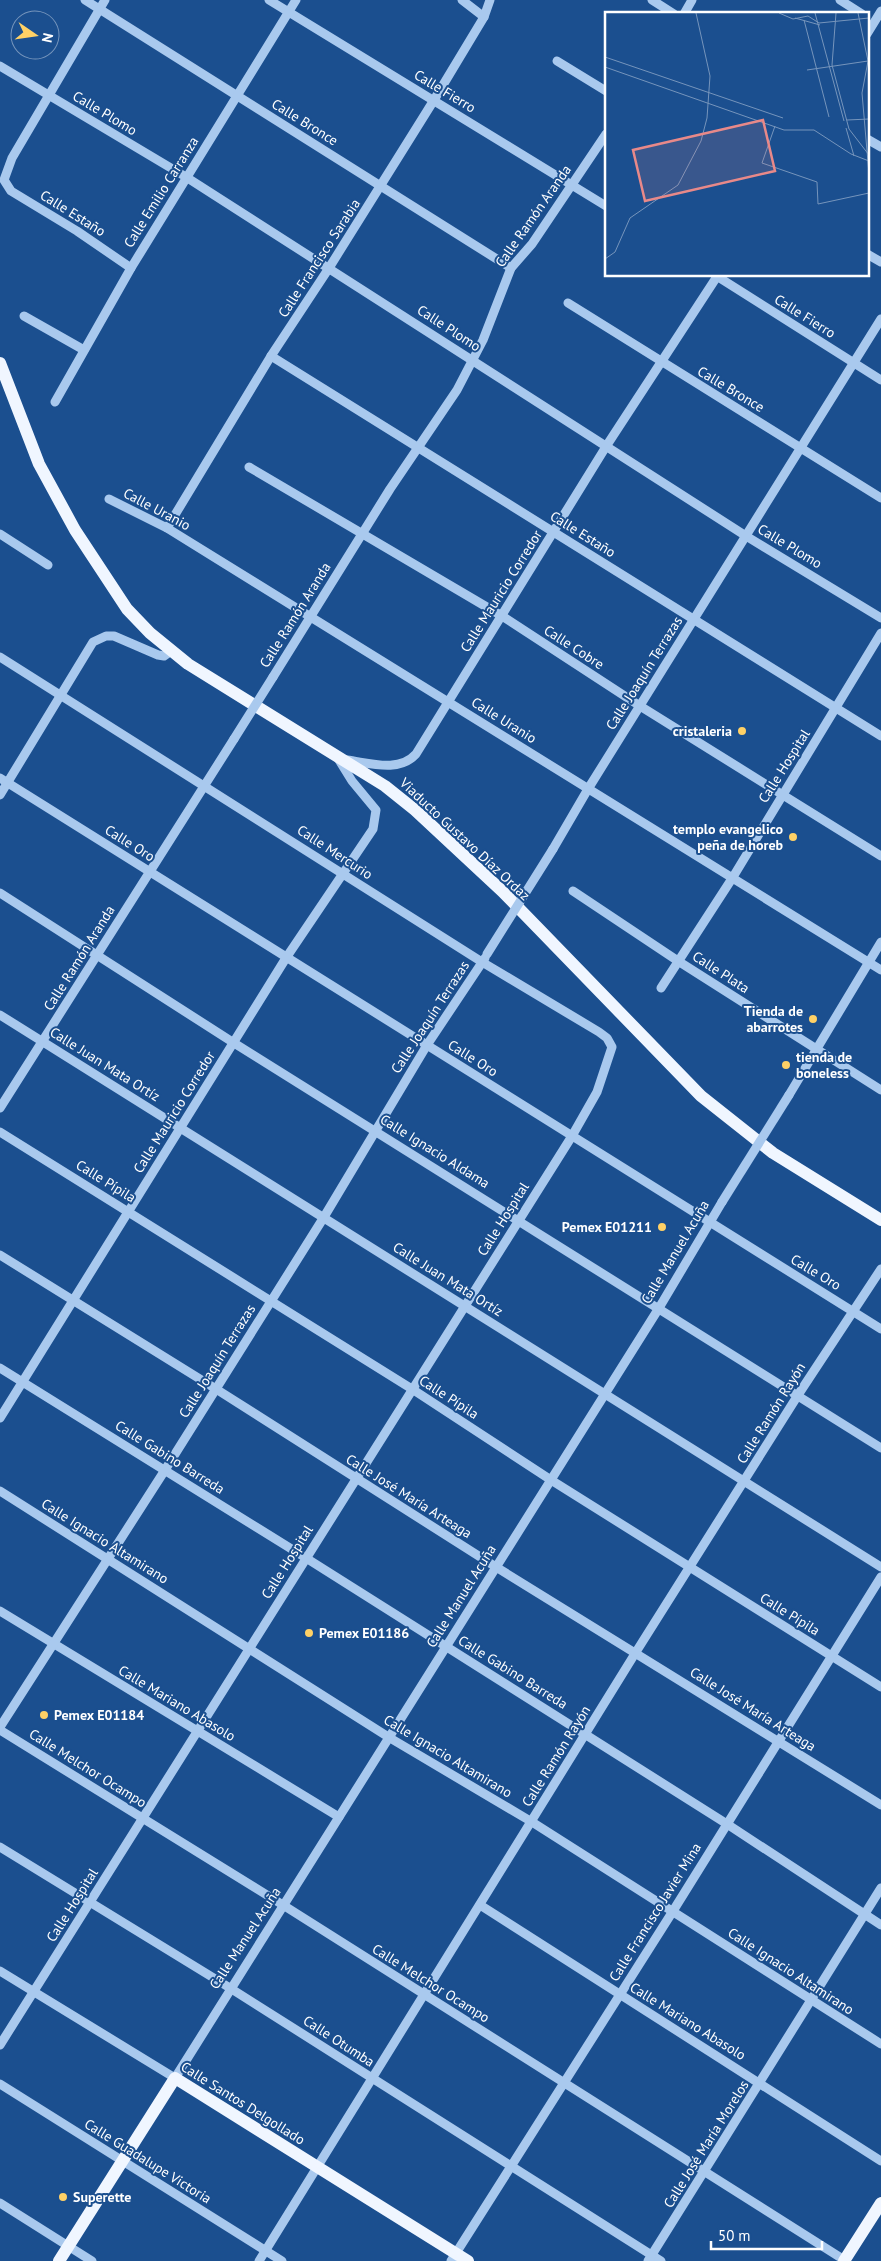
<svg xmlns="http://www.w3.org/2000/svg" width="881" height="2261" font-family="'PT Sans',sans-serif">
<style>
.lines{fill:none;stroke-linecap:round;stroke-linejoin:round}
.minor{stroke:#a9c9ee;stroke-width:9}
.major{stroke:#f0f6ff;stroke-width:12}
.minor-bridge{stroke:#a9c9ee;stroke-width:9}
.poi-dot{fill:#ffd166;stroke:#1b4f8f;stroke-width:2}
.labels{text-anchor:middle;stroke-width:4;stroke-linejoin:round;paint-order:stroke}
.street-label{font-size:14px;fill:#fff;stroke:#1b4f8f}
.poi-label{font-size:14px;font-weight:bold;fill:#fff;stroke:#1b4f8f;text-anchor:end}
.inset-road{fill:none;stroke:#7695bc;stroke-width:1}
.view{fill:#e88989;fill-opacity:0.15;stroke:#e88989;stroke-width:2.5}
.inset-edge{fill:none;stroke:#fff;stroke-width:2.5}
</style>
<rect width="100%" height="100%" fill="#1b4f8f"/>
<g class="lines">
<g class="minor">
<polyline points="85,0 511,268"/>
<polyline points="105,0 12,158 4,180 11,191 77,231 131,268"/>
<polyline points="269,0 606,206"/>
<polyline points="462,0 484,17"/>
<polyline points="652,0 674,14"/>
<polyline points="840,0 862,14"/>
<polyline points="684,14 692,0"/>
<polyline points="867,34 881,11"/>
<polyline points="557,61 606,91"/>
<polyline points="0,66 186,177 746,536 881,618"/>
<polyline points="867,139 881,147"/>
<polyline points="867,254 881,262"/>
<polyline points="715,275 881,380"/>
<polyline points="568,303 881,498"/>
<polyline points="24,316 84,350"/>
<polyline points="271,356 881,736"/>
<polyline points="55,402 131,268 296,0"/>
<polyline points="249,467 502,616 640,706 881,856"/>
<polyline points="109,499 167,528 881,970"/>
<polyline points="167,528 271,356 329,268 434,100 484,17 490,0"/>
<polyline points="0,534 48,565"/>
<polyline points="0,657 482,962 599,1032 607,1038 612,1047 597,1092 572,1136 0,2045"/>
<polyline points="273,677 390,489 457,390 483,340 511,268 532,244 606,134"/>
<path d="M347,760c23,3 52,13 69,-6l191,-309 111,-170"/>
<polyline points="0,778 881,1329"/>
<polyline points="0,795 93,642 106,636 114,636 158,655 164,656 171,651"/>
<polyline points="553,849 588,789 881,319"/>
<polyline points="573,891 678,961 881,1090"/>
<polyline points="0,893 234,1043 881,1448"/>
<polyline points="661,988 733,877 881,633"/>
<polyline points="0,1015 881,1567"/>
<polyline points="789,1095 881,942"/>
<polyline points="0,1108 234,739"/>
<polyline points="0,1132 412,1389 551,1480 881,1687"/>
<polyline points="0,1255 216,1389 496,1567 881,1805"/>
<polyline points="0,1368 306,1558 727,1824 881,1925"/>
<polyline points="0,1418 286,958 373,829 376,810 352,781 339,760"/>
<polyline points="0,1491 390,1738 532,1822 881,2044"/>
<polyline points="0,1611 339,1817"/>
<polyline points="0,1727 165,1470 324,1217 427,1045 485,958"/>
<polyline points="0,1730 283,1905 846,2261"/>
<polyline points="0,1847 230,1988 661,2261"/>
<polyline points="480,1905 881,2161"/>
<polyline points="0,1971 175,2078 659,1308 722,1202"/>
<polyline points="0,2084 282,2261"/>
<polyline points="0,2203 92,2261"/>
<polyline points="259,2261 636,1652 798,1395 881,1269"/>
<polyline points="451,2261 673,1911 881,1577"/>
<polyline points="648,2261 881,1888"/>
</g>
<g class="major">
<polyline points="0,363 39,464 75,530 127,609 150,633 188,664 385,786 415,810 502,891 701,1096 773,1153 881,1220"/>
<polyline points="59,2261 175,2078 468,2261"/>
<polyline points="844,2261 881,2203"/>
</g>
<g class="minor-bridge">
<polyline points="234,739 273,677"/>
<polyline points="487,954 553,849"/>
<polyline points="722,1202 789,1095"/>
</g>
</g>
<g class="poi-dot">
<circle cx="742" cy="731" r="5"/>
<circle cx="793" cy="837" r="5"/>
<circle cx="813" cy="1019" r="5"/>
<circle cx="786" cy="1065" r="5"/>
<circle cx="662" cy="1227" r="5"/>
<circle cx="309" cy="1633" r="5"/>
<circle cx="44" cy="1715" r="5"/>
<circle cx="63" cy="2197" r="5"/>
</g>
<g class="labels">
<g class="street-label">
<text transform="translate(445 91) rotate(31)" y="5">Calle Fierro</text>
<text transform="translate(105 113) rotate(31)" y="5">Calle Plomo</text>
<text transform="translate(305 122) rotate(32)" y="5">Calle Bronce</text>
<text transform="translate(161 192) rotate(-58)" y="5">Calle Emilio Carranza</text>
<text transform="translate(73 213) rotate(32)" y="5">Calle Estaño</text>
<text transform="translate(533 216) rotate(-55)" y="5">Calle Ramón Aranda</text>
<text transform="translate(319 258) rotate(-57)" y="5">Calle Francisco Sarabia</text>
<text transform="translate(805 316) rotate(32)" y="5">Calle Fierro</text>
<text transform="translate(449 328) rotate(33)" y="5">Calle Plomo</text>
<text transform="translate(731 389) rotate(31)" y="5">Calle Bronce</text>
<text transform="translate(157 509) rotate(28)" y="5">Calle Uranio</text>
<text transform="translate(583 534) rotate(32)" y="5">Calle Estaño</text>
<text transform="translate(790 546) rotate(31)" y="5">Calle Plomo</text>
<text transform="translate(501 591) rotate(-58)" y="5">Calle Mauricio Corredor</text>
<text transform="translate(295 615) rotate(-58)" y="5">Calle Ramón Aranda</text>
<text transform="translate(574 647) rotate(33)" y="5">Calle Cobre</text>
<text transform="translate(644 673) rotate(-58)" y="5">Calle Joaquín Terrazas</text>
<text transform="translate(504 720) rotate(32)" y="5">Calle Uranio</text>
<text transform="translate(784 766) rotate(-58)" y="5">Calle Hospital</text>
<text transform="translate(465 839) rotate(43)" y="5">Viaducto Gustavo Díaz Ordaz</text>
<text transform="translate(130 843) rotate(32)" y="5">Calle Oro</text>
<text transform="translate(335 852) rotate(33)" y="5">Calle Mercurio</text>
<text transform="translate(79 958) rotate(-58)" y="5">Calle Ramón Aranda</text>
<text transform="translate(721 972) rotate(33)" y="5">Calle Plata</text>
<text transform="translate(430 1017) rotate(-57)" y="5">Calle Joaquín Terrazas</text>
<text transform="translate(473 1058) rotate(32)" y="5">Calle Oro</text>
<text transform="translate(105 1064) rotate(32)" y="5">Calle Juan Mata Ortíz</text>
<text transform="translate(174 1112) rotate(-58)" y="5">Calle Mauricio Corredor</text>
<text transform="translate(435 1151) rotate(32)" y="5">Calle Ignacio Aldama</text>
<text transform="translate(106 1181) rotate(32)" y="5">Calle Pípila</text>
<text transform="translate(503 1219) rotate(-58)" y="5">Calle Hospital</text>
<text transform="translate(675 1252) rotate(-59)" y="5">Calle Manuel Acuña</text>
<text transform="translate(816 1272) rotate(31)" y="5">Calle Oro</text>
<text transform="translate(448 1279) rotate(32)" y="5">Calle Juan Mata Ortíz</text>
<text transform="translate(217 1361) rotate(-58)" y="5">Calle Joaquín Terrazas</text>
<text transform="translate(449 1397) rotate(33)" y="5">Calle Pípila</text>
<text transform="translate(771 1413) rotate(-58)" y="5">Calle Ramón Rayón</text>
<text transform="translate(170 1457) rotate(32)" y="5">Calle Gabino Barreda</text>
<text transform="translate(409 1496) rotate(32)" y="5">Calle José María Arteaga</text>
<text transform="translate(105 1541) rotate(32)" y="5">Calle Ignacio Altamirano</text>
<text transform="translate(287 1562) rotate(-58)" y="5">Calle Hospital</text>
<text transform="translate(461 1596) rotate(-58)" y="5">Calle Manuel Acuña</text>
<text transform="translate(790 1614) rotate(32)" y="5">Calle Pípila</text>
<text transform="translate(513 1672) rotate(32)" y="5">Calle Gabino Barreda</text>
<text transform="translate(177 1703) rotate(31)" y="5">Calle Mariano Abasolo</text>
<text transform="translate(753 1709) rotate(32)" y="5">Calle José María Arteaga</text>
<text transform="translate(448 1756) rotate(31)" y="5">Calle Ignacio Altamirano</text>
<text transform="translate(556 1756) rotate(-58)" y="5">Calle Ramón Rayón</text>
<text transform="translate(88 1768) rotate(32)" y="5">Calle Melchor Ocampo</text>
<text transform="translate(72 1905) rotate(-58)" y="5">Calle Hospital</text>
<text transform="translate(655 1912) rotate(-58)" y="5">Calle Francisco Javier Mina</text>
<text transform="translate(245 1938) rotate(-57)" y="5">Calle Manuel Acuña</text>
<text transform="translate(791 1971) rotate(33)" y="5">Calle Ignacio Altamirano</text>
<text transform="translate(431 1983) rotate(32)" y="5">Calle Melchor Ocampo</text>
<text transform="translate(688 2021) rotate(32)" y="5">Calle Mariano Abasolo</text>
<text transform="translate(339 2041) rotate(33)" y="5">Calle Otumba</text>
<text transform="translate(243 2103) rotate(32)" y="5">Calle Santos Delgollado</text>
<text transform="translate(706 2144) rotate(-58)" y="5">Calle José María Morelos</text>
<text transform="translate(148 2161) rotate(32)" y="5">Calle Guadalupe Victoria</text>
</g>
<g class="poi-label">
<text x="732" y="736">cristaleria</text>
<text x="783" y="834">templo evangelico<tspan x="783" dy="16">peña de horeb</tspan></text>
<text x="803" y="1016">Tienda de<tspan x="803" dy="16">abarrotes</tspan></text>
<text x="796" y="1062" text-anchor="start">tienda de<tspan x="796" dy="16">boneless</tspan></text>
<text x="652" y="1232">Pemex E01211</text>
<text x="319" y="1638" text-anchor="start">Pemex E01186</text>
<text x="54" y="1720" text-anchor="start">Pemex E01184</text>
<text x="73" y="2202" text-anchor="start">Superette</text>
</g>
</g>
<g transform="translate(605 12)">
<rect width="264" height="264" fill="#1b4f8f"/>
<path class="inset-road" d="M174,1l14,6 15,-3 11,7 50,-5M210,1l29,108M231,1l-4,52 17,64 20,26M253,1l10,48 -6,32 7,81M190,6l25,7M199,8l25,97M0,45l178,61M0,55l179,63h30l37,24 18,7M202,58l61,-9M242,108l22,-1M170,114l-13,37 55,19 1,22M241,116l8,28M213,192l51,-11M0,247l10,-7 15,-34 48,-33 23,-44 6,-23 3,-42 -14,-63"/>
<path class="view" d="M158,108l12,51 -130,30 -12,-51z"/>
<rect width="264" height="264" class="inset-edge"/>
</g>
<g transform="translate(35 35) rotate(103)"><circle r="24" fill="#1b4f8f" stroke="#7695bc"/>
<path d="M0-4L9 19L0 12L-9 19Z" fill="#ffd166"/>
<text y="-8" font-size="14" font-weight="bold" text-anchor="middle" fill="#ffffff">N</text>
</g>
<path d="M711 2241v8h111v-8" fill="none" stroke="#ffffff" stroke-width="2.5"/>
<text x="718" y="2241" font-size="15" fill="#ffffff" stroke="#1b4f8f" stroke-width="4" paint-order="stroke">50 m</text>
</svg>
